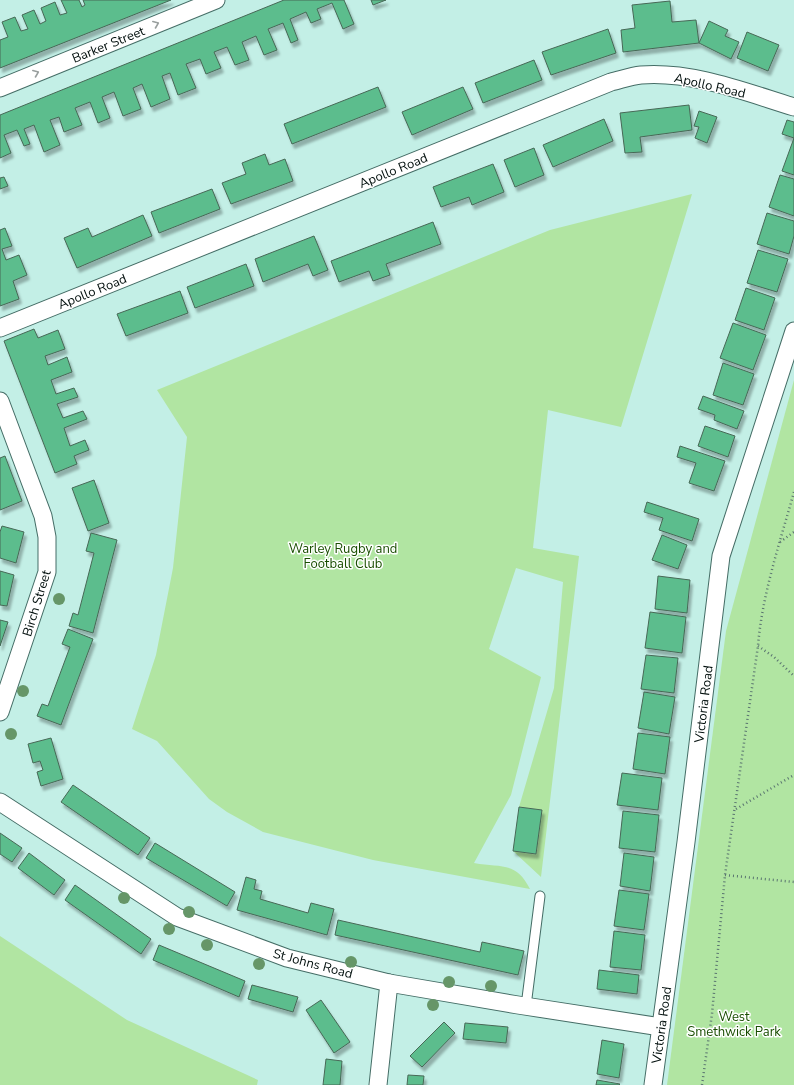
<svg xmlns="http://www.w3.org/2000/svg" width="794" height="1085" font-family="'Nunito Sans',sans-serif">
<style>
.green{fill:#b1e5a2}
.building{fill:#5cbd8d;stroke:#476856;filter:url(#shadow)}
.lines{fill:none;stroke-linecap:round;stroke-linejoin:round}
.service-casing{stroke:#456d66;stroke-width:11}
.minor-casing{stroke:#456d66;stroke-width:19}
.path{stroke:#5a7570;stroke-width:2.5;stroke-dasharray:1 3;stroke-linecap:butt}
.service{stroke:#fff;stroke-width:9}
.minor{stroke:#fff;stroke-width:17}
.tree{fill:#669668}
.oneway{stroke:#999f9e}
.labels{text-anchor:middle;stroke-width:3;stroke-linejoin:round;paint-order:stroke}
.street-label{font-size:13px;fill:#010e0c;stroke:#fff}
.park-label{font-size:13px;fill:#194e01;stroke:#fff}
</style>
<defs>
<filter id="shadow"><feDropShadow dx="2.5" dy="4.5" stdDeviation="1" flood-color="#0004"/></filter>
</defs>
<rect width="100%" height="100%" fill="#c3efe6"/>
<g class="green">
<path d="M692,194l-71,233 -73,-17 -15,138 46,8 -38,321 -28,-26 23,3 5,-44 -22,-3 35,-119 9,-106 -47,-14 -27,81 52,28 -30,118 -37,68c27,5 42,-2 56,26l-157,-29 -110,-28 -36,-20 -18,-13 -52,-58 -25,-12 24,-74 17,-87 14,-131 -30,-47 393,-160z"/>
<polygon points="794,380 794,1085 667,1085 726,631"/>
<polygon points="0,936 127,1020 258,1080 257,1085 0,1085"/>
</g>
<g class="building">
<polygon points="61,0 79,0 82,7 85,5 83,0 171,0 0,68 0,40 8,37 2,22 15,17 21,31 28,29 22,15 34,10 40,24 46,21 41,8 55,2 60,15 67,13"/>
<polygon points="284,0 344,0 354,24 343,29 332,3 317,9 321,19 311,23 306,12 290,19 298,40 291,43 283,23 268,29 277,50 264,55 256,36 242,42 249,60 235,65 227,47 214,52 221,68 206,74 200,59 186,64 196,88 178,95 170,73 162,76 170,99 151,107 142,84 133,88 141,109 123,116 114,92 102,97 110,118 98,123 90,102 75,108 82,125 64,132 59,117 50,120 60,145 44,152 34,125 24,129 30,144 24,146 17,130 4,135 11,153 0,158 0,115"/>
<polygon points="371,0 386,0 373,5"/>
<polygon points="670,1 672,22 696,20 699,43 623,52 621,30 635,28 632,5"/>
<polygon points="709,21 728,30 725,36 739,42 731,59 699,43"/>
<polygon points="608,29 616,53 551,75 542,52"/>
<polygon points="747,32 779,45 768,71 737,58"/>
<polygon points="534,60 542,80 483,103 475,83"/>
<polygon points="378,87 386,107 292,144 284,124"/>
<polygon points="463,87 473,109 412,135 402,112"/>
<polygon points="689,105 692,130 640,137 642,152 625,153 620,113"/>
<polygon points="699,111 717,117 707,143 695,138 699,127 694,126"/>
<polygon points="604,119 613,141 553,167 543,145"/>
<polygon points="787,120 794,122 794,175 782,171 794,138 782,134"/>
<polygon points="534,148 544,175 515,187 504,160"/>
<polygon points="265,154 269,165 285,159 293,181 231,204 222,183 246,174 242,163"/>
<polygon points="493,164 504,192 472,205 469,197 441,207 433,187"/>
<polygon points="780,175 794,179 794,216 769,207"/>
<polygon points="4,177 8,186 0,189 0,178"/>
<polygon points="212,189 220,209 159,233 151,212"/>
<polygon points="767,213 794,221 794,236 789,254 757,244"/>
<polygon points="143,215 152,236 77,268 64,238 88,228 92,237"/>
<polygon points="433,222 441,244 386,264 390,275 373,281 369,271 339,282 331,261"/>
<polygon points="5,228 12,246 2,249 6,260 19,255 27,275 13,281 19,299 0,306 0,230"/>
<polygon points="314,236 328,270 313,276 308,264 263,282 255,259"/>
<polygon points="758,250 788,259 777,292 747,283"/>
<polygon points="246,264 254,286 195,308 187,287"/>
<polygon points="746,288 775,298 764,330 735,320"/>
<polygon points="180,291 188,313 126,336 117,314"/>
<polygon points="733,323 766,335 753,370 720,358"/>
<polygon points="34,329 38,338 58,330 65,349 45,356 48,365 67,357 72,372 51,380 56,394 74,388 78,397 57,404 63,418 83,411 87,419 64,428 70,446 85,440 89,450 74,456 77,464 55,473 4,341"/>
<polygon points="723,363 754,374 743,405 713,395"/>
<polygon points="703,396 744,411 737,429 714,420 715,415 698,409"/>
<polygon points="705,426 735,436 728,457 698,446"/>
<polygon points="680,446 725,461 714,491 689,483 696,463 677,457"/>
<polygon points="5,456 22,501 0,510 0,458"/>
<polygon points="94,480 109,523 88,531 72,488"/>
<polygon points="647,502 699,519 692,541 659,530 663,518 644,512"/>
<polygon points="2,526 24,532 16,563 0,558 0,532"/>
<polygon points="91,533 117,540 93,633 69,626 73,613 78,615 94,553 86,551"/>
<polygon points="662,535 687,545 678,569 652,560"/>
<polygon points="0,571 14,575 7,606 0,605"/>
<polygon points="658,576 690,580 687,613 655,609"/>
<polygon points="650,612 686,617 682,653 645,648"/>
<polygon points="0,620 8,622 0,646"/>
<polygon points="68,629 93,639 61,725 37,716 42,704 48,706 70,647 62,644"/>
<polygon points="646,655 678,658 674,693 641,689"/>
<polygon points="644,692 675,697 669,734 638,728"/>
<polygon points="638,733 670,737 665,774 633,769"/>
<polygon points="51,738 63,779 41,786 37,772 43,770 40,761 33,763 28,744"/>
<polygon points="622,773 662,778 658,810 617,805"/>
<polygon points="73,785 150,838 138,855 61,802"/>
<polygon points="519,807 542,810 536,854 513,851"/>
<polygon points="623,811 659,815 655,852 619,848"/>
<polygon points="0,833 22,848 12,862 0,854"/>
<polygon points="155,843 235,892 227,906 146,858"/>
<polygon points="29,853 65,880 54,895 18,868"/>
<polygon points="624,853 654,857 650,891 620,886"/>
<polygon points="246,877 256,880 254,889 262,891 260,899 308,913 311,903 334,909 327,935 237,910"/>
<polygon points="75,885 151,939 141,954 65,900"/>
<polygon points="619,890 649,894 644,930 614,926"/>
<polygon points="338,920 480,952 482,942 524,951 518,975 335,935"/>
<polygon points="614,931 645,935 641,970 610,967"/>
<polygon points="159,945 245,981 239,997 153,960"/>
<polygon points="599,970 639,975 637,994 597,989"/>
<polygon points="252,985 298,997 293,1012 248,999"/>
<polygon points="321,1000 350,1042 334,1053 306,1010"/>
<polygon points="444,1022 455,1033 422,1067 410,1056"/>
<polygon points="465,1023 508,1027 506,1043 463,1039"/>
<polygon points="602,1040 624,1044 619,1078 597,1074"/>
<polygon points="326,1059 342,1061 340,1085 323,1085"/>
<polygon points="408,1075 424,1076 423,1085 407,1085"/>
<polygon points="597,1080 620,1084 619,1085 596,1085"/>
</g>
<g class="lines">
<g class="service-casing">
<polyline id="service" points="526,1006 540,896"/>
</g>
<g class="minor-casing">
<g id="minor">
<polyline points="0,88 216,0"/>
<path d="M0,328l611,-246c9,-2 20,-6 30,-7 52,-4 104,17 153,32"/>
<polyline points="0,401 43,516 47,537 47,572 0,712"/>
<polyline points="0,802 177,917 287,958 389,983 518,1005 661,1027"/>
<polyline points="378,1085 389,983"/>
<polyline points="653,1085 686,842 721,556 794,331"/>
</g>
</g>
<g class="path">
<polyline points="780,542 794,532"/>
<polyline points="758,646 774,657 794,676"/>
<polyline points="736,809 794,775"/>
<polyline points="725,875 794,882"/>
<path d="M702,1085l10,-71 13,-139 33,-229c4,-51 22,-104 36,-154"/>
</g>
<use href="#service" class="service"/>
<use href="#minor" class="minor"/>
</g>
<g class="tree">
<circle cx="59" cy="599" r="6"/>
<circle cx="23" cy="691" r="6"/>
<circle cx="11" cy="734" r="6"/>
<circle cx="124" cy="898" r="6"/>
<circle cx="189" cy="912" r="6"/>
<circle cx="169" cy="929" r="6"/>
<circle cx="207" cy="945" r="6"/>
<circle cx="351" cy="962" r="6"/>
<circle cx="259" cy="964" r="6"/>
<circle cx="449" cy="982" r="6"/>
<circle cx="491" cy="986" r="6"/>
<circle cx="433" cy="1005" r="6"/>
</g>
<defs><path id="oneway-chevron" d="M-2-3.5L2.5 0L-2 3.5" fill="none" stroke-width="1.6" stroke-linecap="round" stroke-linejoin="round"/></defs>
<g class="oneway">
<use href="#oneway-chevron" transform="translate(156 24) rotate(-22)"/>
<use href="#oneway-chevron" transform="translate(36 73) rotate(-22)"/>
</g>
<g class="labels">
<g class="street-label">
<text transform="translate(108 44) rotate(-22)" y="5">Barker Street</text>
<text transform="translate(710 85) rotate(13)" y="5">Apollo Road</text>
<text transform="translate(393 170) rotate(-22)" y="5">Apollo Road</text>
<text transform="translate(92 291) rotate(-22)" y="5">Apollo Road</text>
<text transform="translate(36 603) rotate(-73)" y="5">Birch Street</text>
<text transform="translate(703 704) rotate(-83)" y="5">Victoria Road</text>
<text transform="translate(313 963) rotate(15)" y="5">St Johns Road</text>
<text transform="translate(661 1025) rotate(-82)" y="5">Victoria Road</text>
</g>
<g class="park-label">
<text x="343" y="553">Warley Rugby and<tspan x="343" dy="15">Football Club</tspan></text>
<text x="734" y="1021">West<tspan x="734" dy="15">Smethwick Park</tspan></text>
</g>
</g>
</svg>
